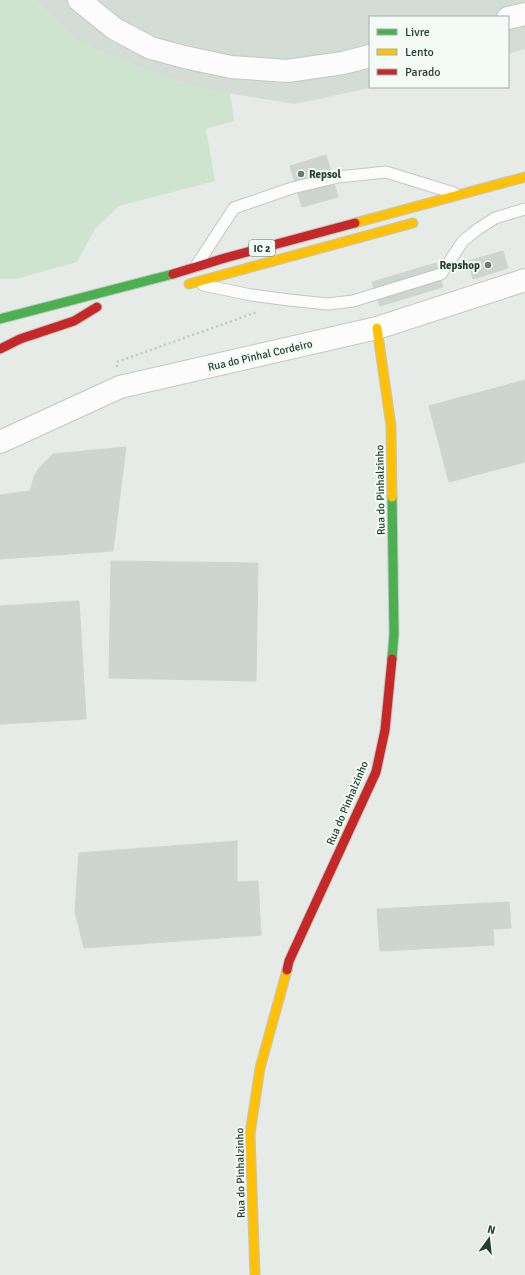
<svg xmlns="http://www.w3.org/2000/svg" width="525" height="1275" font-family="Signika,sans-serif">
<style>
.built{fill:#d4dcd6}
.green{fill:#cfe4cf}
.building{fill:#ced4d0;stroke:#cfd4d0}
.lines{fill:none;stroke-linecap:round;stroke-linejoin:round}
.lane-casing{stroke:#c3c8c4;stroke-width:13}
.street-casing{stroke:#c3c8c4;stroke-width:24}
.fast-casing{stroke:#bfc7c3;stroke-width:11}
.slow-casing{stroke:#bfc7c3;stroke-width:11}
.jam-casing{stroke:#bfc7c3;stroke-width:11}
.path{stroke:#c1cbc5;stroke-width:2.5;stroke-dasharray:2 3;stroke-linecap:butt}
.lane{stroke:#fbfcfb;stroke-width:11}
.street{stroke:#fbfcfb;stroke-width:22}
.fast{stroke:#4caf50;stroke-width:9}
.slow{stroke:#ffc107;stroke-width:9}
.jam{stroke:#c62828;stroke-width:9}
.poi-dot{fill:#677c70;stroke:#f4faf6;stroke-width:1.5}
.labels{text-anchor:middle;stroke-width:4;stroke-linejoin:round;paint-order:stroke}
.shield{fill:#f4faf6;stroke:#61786b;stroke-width:1}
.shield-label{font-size:10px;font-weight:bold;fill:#224030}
.poi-label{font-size:11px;font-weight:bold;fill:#224030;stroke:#f4faf6;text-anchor:start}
.street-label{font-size:11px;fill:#224030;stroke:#f4faf6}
</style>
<rect width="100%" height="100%" fill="#e6ebe7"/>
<polygon class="built" points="35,0 525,0 525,49 508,54 508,17 370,17 370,87 374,87 295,104 207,90 161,76 78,42"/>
<polygon class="green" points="0,0 35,0 78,42 161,76 207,90 230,93 234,121 206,129 215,181 119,206 95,229 77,262 16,279 0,279"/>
<g class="building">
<polygon points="326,155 338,197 302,207 290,166"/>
<polygon points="503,251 508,268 473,279 468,261"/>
<polygon points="436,263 443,287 380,306 372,282"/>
<polygon points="525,380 525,462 449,482 429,406"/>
<polygon points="126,447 113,551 0,559 0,495 30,491 34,477 39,468 53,454"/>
<polygon points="111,561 258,563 256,681 109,678"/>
<polygon points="79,601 86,719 0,724 0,606"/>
<polygon points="237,841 237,882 258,881 261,935 84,948 75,912 79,853"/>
<polygon points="509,902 511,928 493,929 494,945 380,951 377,909"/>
</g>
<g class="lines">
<g class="lane-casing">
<g id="lane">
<polyline points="196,266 234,208 292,188 338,177 386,172 454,193"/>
<polyline points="203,285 251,295 289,300 328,304 353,301 441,274 463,241 478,229 495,218 525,209"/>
</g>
</g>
<g class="street-casing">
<g id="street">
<polyline points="79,0 115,29 151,48 184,57 231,67 287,71 343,63 370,56"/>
<polyline points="508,18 525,14"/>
<polyline points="0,442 120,387 377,328 525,280"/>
</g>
</g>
<g class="fast-casing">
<g id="fast">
<polyline points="0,319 173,274"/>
<polyline points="392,659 394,634 392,497"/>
</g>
</g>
<g class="slow-casing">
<g id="slow">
<polyline points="355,223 525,177"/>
<polyline points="189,284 413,223"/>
<polyline points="377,328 391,426 392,497"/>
<polyline points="255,1275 250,1134 260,1068 287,970"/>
</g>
</g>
<g class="jam-casing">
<g id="jam">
<polyline points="173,274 225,258 355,223"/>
<polyline points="0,349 20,339 74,321 97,307"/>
<polyline points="287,970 289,961 376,772 385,730 392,659"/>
</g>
</g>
<polyline class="path" points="117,367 117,362 257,312"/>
<use href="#lane" class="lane"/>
<use href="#street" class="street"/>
<use href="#fast" class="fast"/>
<use href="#slow" class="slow"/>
<use href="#jam" class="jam"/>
</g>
<g class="poi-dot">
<circle cx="301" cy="174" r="4"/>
<circle cx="488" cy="265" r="4"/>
</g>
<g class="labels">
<rect class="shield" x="249" y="240" width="26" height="16" rx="3"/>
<g class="shield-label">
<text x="262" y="252">IC 2</text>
</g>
<g class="poi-label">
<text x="309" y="178">Repsol</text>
<text x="480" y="269" text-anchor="end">Repshop</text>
</g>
<g class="street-label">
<text transform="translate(260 355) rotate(-13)" y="4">Rua do Pinhal Cordeiro</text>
<text transform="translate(380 490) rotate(-91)" y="4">Rua do Pinhalzinho</text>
<text transform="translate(347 803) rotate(-67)" y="4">Rua do Pinhalzinho</text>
<text transform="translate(240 1173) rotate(-91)" y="4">Rua do Pinhalzinho</text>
</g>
</g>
<rect x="369" y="16" width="140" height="72" fill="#f4faf6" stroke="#a0b0a7"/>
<rect x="377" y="29" width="20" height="6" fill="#4caf50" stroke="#a0b0a7"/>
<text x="405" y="36" font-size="12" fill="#224030">Livre</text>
<rect x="377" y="49" width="20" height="6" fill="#ffc107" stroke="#a0b0a7"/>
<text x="405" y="56" font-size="12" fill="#224030">Lento</text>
<rect x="377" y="69" width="20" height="6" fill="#c62828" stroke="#a0b0a7"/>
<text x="405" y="76" font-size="12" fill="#224030">Parado</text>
<g transform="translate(489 1239) rotate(15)" stroke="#f4faf6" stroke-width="3" paint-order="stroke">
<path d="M0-3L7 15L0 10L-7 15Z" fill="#224030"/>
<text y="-6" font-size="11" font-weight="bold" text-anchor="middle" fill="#224030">N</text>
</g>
</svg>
